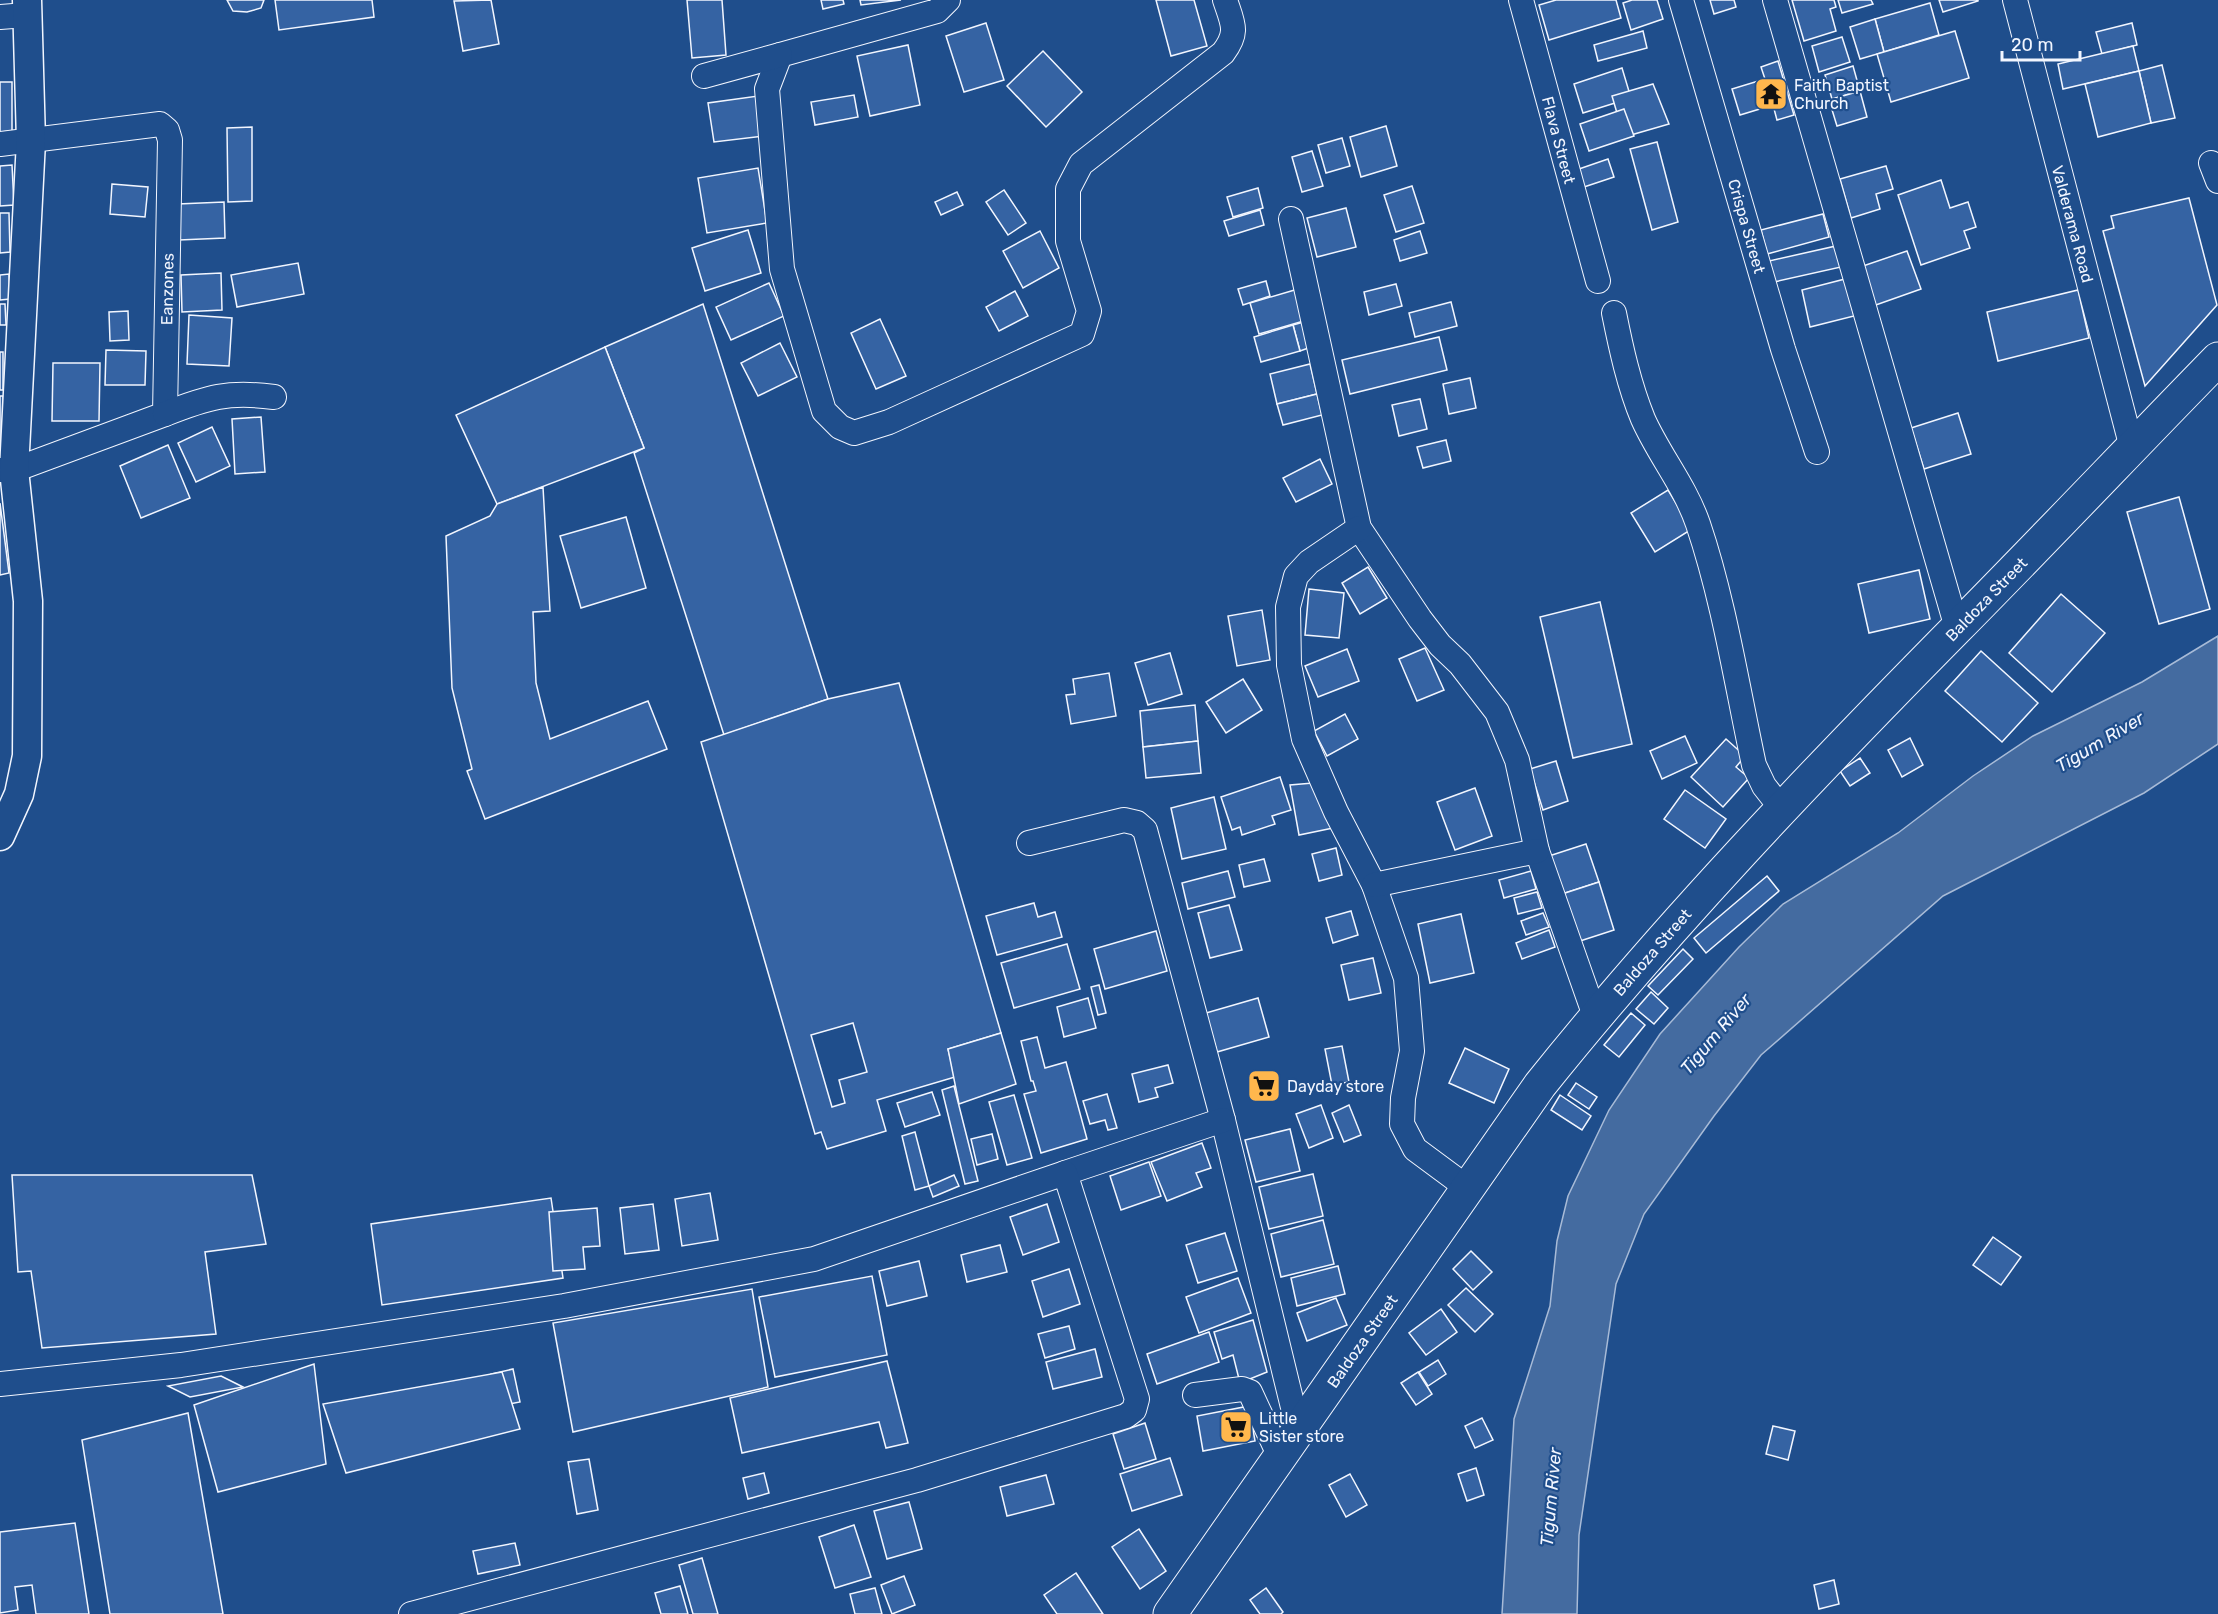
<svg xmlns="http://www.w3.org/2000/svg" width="2218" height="1614" font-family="Rubik,sans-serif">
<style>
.water{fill:#446ba0;stroke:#a8bbd7;stroke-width:1.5}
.building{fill:#3563a3;stroke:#f2f6ff;stroke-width:1.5;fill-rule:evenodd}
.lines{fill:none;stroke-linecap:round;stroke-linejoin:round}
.minor-casing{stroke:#f2f6ff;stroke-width:26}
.tertiary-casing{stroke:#f2f6ff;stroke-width:31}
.primary-casing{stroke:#f2f6ff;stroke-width:35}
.minor{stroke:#1f4e8c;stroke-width:24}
.tertiary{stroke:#1f4e8c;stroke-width:28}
.primary{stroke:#1f4e8c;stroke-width:33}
.labels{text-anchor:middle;stroke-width:4.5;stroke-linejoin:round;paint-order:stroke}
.poi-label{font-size:16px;fill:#f2f6ff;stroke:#1f4e8c;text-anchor:start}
.street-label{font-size:16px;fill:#f2f6ff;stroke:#1f4e8c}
.water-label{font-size:18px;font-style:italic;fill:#f2f6ff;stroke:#1f4e8c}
</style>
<rect width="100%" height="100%" fill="#1f4e8c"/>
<polygon class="water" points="2218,636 2218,744 2144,793 1943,896 1761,1055 1714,1116 1644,1214 1616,1284 1579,1535 1577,1614 1502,1614 1514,1419 1550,1306 1557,1241 1568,1196 1609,1110 1660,1034 1739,947 1783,904 1898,833 1973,776 2033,736 2142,682"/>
<g class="building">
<polygon points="227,0 264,0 261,8 247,12 233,11"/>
<polygon points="275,0 372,0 374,17 279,30"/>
<polygon points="491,0 499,44 463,51 454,1"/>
<polygon points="687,0 722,0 726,55 692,58"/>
<polygon points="821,0 843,0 844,4 823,9"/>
<polygon points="860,0 901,0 861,5"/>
<polygon points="1156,0 1194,0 1207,46 1171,56"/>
<polygon points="1556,0 1616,0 1621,18 1549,40 1539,5"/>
<polygon points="1632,0 1657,0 1663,19 1631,30 1623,3"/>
<polygon points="1710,0 1734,0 1736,7 1714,14"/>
<polygon points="1792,0 1834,0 1836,7 1830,9 1836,31 1804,41"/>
<polygon points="1838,0 1871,0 1873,4 1842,13"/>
<polygon points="1939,0 1978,0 1978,1 1943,12"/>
<polygon points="1930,3 1939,35 1884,52 1875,19"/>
<polygon points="1875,19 1884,52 1860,59 1850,27"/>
<polygon points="986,23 1004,80 964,92 946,36"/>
<polygon points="2132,23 2137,45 2102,54 2096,32"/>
<polygon points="1643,31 1647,48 1598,61 1594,45"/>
<polygon points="1955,31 1969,78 1891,102 1877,54"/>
<polygon points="1842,37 1850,62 1819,72 1812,46"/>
<polygon points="908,45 920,105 870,116 857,56"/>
<polygon points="2133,46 2139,71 2063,89 2058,64"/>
<polygon points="1043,51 1082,92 1046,127 1007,86"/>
<polygon points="1778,61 1794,115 1777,120 1773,105 1740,115 1732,89 1765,79 1761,67"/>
<polygon points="2162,65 2175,118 2151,123 2139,71"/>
<polygon points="1853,66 1860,91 1832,99 1825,75"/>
<polygon points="1622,68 1631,98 1583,113 1574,84"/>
<polygon points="2139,71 2151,123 2098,137 2085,84"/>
<polygon points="0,82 12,82 12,131 0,132"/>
<polygon points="1653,84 1669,124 1624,137 1612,96"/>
<polygon points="1860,91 1867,117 1837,126 1829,100"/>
<polygon points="854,95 858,117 815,125 811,102"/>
<polygon points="758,96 764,136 714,142 708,103"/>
<polygon points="1624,109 1634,136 1589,151 1580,124"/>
<polygon points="1386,126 1397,166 1361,177 1350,137"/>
<polygon points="252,127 252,201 228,202 227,128"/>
<polygon points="1342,138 1350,166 1326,173 1318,145"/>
<polygon points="1657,142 1678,222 1652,230 1630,149"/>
<polygon points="1312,151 1323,186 1302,192 1292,157"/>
<polygon points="1608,159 1614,177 1581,188 1576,170"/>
<polygon points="12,165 14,205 0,206 0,166"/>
<polygon points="1886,166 1893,189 1876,194 1880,209 1851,218 1840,179"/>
<polygon points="758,168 767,223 707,233 698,178"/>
<polygon points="1941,180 1950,208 1968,202 1976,227 1964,231 1970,248 1921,265 1898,195"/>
<polygon points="112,184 148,187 145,217 110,214"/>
<polygon points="1412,186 1424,223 1396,232 1384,195"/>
<polygon points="1258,188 1263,208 1233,217 1227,197"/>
<polygon points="1004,190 1026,223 1008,235 986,202"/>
<polygon points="957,192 963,205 941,215 935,202"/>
<polygon points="2189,198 2217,305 2145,386 2103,231 2114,228 2111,216"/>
<polygon points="224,202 225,238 179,240 178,204"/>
<polygon points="1346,208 1356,247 1317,257 1307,218"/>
<polygon points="1260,210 1264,225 1229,236 1224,221"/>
<polygon points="0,213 9,213 10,252 0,253"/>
<polygon points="1823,214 1829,237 1767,254 1761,230"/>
<polygon points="748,230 761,273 705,291 692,248"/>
<polygon points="1040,231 1059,268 1023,288 1003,251"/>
<polygon points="1420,231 1427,253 1400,261 1394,240"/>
<polygon points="1836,246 1841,267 1774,282 1769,261"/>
<polygon points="1907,251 1921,289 1873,306 1863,266"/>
<polygon points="298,263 304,294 237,307 231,275"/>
<polygon points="221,273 222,310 182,312 181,275"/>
<polygon points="9,274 10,299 0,300 0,275"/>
<polygon points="1845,279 1854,316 1810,327 1802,290"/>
<polygon points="1266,281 1270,296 1243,305 1238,289"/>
<polygon points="769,283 784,316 731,340 716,307"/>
<polygon points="1396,284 1402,306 1369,315 1364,292"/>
<polygon points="1298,289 1307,320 1259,334 1250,303"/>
<polygon points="2078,290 2089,338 1998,361 1987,312"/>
<polygon points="1015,291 1028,316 999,331 986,307"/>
<polygon points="1451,302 1457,326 1415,337 1409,313"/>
<polygon points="0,304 5,304 6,325 0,325"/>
<polygon points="703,304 828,699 724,735 634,453 644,448 605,347"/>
<polygon points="128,311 129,340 110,341 109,312"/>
<polygon points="189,315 232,318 229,366 187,364"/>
<polygon points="880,319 906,376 876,389 851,333"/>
<polygon points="1307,321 1314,346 1300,351 1293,325"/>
<polygon points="1293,325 1300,351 1261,362 1254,337"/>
<polygon points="1439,337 1447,370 1350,394 1342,360"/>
<polygon points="780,343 797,377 758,396 741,363"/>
<polygon points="605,347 644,448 497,504 456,415"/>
<polygon points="106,350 146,351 145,385 105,385"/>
<rect x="0" y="352" width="3" height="38"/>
<polygon points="53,363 100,363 99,421 52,421"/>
<polygon points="1310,364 1317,394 1277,404 1270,374"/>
<polygon points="1470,378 1476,408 1449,414 1443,384"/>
<polygon points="1317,394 1322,415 1283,425 1277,404"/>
<polygon points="0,396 3,396 7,448 0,449"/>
<polygon points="1420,399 1427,429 1399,436 1392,405"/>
<polygon points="1958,413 1971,454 1924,469 1911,428"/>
<polygon points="261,417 265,472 235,474 232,419"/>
<polygon points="212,427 230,466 196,482 178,443"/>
<polygon points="1446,440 1451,461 1423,468 1417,447"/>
<polygon points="168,445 190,498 141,518 120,466"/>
<polygon points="1320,459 1332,484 1296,502 1283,478"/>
<polygon points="543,487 550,611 533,612 536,683 550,739 648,701 667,749 485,819 467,771 472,769 452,688 446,536 490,516 497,504"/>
<polygon points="1668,490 1692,529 1655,552 1631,513"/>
<polygon points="2179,497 2210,609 2159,624 2127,512"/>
<polygon points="0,503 9,573 0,575"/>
<polygon points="626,517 646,588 581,608 560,536"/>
<polygon points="1368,567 1387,598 1360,614 1342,583"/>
<polygon points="1919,570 1930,619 1869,633 1858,584"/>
<polygon points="1309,589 1344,593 1339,638 1305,635"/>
<polygon points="2061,594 2105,633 2052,692 2009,653"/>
<polygon points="1600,602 1632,744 1573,758 1540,617"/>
<polygon points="1262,610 1270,660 1237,666 1228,616"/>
<polygon points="1425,648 1444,690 1417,701 1399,659"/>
<polygon points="1347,649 1359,681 1318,697 1305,666"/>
<polygon points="1981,651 2038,703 2002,742 1945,691"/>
<polygon points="1170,653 1182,694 1148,705 1135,663"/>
<polygon points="1109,673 1116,716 1071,724 1066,695 1075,694 1073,679"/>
<polygon points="1243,679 1262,710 1226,733 1206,702"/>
<path d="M899,683l102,350 -53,16 7,28 -78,23 9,31 -59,18 -6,-17 -6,2 -114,-392 127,-43zM853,1023l14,49 -28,8 6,23 -13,4 -21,-72z"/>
<polygon points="1195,705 1198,741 1143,747 1140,711"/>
<polygon points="1345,714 1358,739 1327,756 1314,731"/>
<polygon points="1685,736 1697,763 1662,779 1650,751"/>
<polygon points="1910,738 1923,765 1902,777 1888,750"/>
<polygon points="1726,739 1745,756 1736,767 1749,778 1723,807 1691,777"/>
<polygon points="1198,741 1201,773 1146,778 1143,747"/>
<polygon points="1860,758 1870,773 1850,786 1840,771"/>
<polygon points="1556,761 1568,801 1543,810 1530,769"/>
<polygon points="1280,777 1291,810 1272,816 1275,824 1242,835 1240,827 1232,830 1221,797"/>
<polygon points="1313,783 1338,827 1299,835 1290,785"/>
<polygon points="1475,788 1492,836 1455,850 1437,802"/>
<polygon points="1685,790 1726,819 1705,848 1664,819"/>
<polygon points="1214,797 1226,849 1182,859 1171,808"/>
<polygon points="1586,844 1599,882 1562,894 1549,856"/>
<polygon points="1336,848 1342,875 1319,881 1312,854"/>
<polygon points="1264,859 1270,881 1244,887 1239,865"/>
<polygon points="1228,871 1235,897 1188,909 1182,883"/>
<polygon points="1531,871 1536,889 1504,898 1499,880"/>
<polygon points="1767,876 1779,891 1706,953 1694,938"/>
<polygon points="1599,882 1614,930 1577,942 1562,894"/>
<polygon points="1537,892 1542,908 1518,914 1514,898"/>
<polygon points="1034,903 1038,917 1055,912 1062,937 997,955 986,916"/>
<polygon points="1229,905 1242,950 1210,958 1198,913"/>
<polygon points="1351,911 1358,935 1333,943 1326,918"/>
<polygon points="1543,913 1549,927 1526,935 1521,921"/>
<polygon points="1461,914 1474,973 1430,983 1418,924"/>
<polygon points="1549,930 1555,947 1522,959 1516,943"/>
<polygon points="1156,931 1167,971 1105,989 1094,949"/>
<polygon points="1067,944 1080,989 1014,1008 1001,963"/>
<polygon points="1683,949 1693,959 1658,995 1648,986"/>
<polygon points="1373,958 1381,993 1349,1000 1341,965"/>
<polygon points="1099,985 1106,1013 1098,1015 1091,987"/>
<polygon points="1651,992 1668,1008 1654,1024 1636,1009"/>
<polygon points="1088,998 1096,1028 1064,1037 1057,1007"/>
<polygon points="1258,998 1269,1037 1217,1052 1206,1013"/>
<polygon points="1631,1013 1645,1025 1619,1057 1604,1045"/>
<polygon points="1001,1033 1016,1084 959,1104 948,1049"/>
<polygon points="1037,1037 1045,1068 1066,1062 1087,1139 1041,1153 1024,1094 1036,1091 1033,1081 1031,1081 1021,1041"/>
<polygon points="1342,1046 1349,1082 1332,1085 1325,1049"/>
<polygon points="1465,1048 1509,1069 1494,1103 1449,1083"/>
<polygon points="1168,1065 1173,1083 1155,1088 1158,1097 1139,1102 1132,1074"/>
<polygon points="1576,1083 1597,1097 1589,1109 1568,1095"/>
<polygon points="954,1086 978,1181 965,1184 942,1090"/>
<polygon points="932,1092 940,1115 905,1127 897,1103"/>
<polygon points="1107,1094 1117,1128 1108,1130 1105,1120 1090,1124 1083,1101"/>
<polygon points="1014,1095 1032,1158 1007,1165 989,1102"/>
<polygon points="1560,1095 1591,1116 1582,1130 1551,1110"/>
<polygon points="1321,1105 1333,1138 1309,1148 1296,1114"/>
<polygon points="1349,1105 1361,1135 1344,1142 1332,1113"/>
<polygon points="1290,1129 1300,1171 1256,1182 1245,1140"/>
<polygon points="915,1132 929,1186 915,1190 902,1136"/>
<polygon points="992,1134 998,1159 977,1165 971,1139"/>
<polygon points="1202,1143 1211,1168 1196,1173 1202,1187 1167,1201 1151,1162"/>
<polygon points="1149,1162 1161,1196 1121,1210 1110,1176"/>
<polygon points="1313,1174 1323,1216 1269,1229 1259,1187"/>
<polygon points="12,1175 252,1175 266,1244 205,1252 216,1334 42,1348 31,1271 18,1272"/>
<polygon points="954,1175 959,1186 933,1197 929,1186"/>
<polygon points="710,1193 718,1240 682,1246 675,1199"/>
<polygon points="551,1198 563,1278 382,1305 371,1224"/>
<polygon points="653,1204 659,1250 625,1254 620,1208"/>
<polygon points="1047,1204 1059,1242 1023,1255 1010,1217"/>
<polygon points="597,1208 600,1246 583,1247 585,1269 553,1271 549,1212"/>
<polygon points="1323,1220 1334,1264 1281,1277 1271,1234"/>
<polygon points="1225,1233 1237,1271 1198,1283 1186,1245"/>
<polygon points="1993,1237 2021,1257 2001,1285 1973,1265"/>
<polygon points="1000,1245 1007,1272 967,1282 961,1255"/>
<polygon points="1471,1251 1492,1272 1473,1290 1453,1269"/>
<polygon points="919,1261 927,1296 887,1306 879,1271"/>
<polygon points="1338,1266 1345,1294 1297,1306 1291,1278"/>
<polygon points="1069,1269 1080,1304 1043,1317 1032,1281"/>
<polygon points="872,1276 887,1355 775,1377 759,1297"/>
<polygon points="1238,1278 1251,1313 1199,1333 1186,1297"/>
<polygon points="1466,1288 1493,1314 1475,1332 1448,1305"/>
<polygon points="752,1289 768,1387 573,1432 553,1323"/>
<polygon points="1336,1298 1347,1325 1307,1341 1297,1313"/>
<polygon points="1441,1309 1457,1332 1426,1355 1409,1333"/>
<polygon points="1253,1320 1267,1372 1240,1383 1233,1355 1222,1359 1214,1332"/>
<polygon points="1069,1326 1075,1349 1045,1358 1038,1334"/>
<polygon points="1209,1332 1219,1362 1157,1384 1147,1354"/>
<polygon points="1095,1349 1102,1377 1053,1389 1046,1362"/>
<polygon points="1438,1360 1446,1374 1428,1386 1419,1372"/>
<polygon points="887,1361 908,1443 886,1448 879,1422 742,1453 730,1398"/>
<polygon points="314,1364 326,1464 218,1492 194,1405"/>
<polygon points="513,1369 520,1402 498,1406 491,1374"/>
<polygon points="502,1372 520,1429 346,1473 323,1404"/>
<polygon points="1418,1372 1432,1394 1416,1405 1401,1383"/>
<polygon points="221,1376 243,1387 190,1397 168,1386"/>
<polygon points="1249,1406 1255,1441 1203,1451 1197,1416"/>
<polygon points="188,1413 223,1614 110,1614 82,1440"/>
<polygon points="1482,1418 1493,1440 1475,1448 1465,1426"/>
<polygon points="1145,1423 1156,1459 1124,1469 1113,1434"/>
<polygon points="1773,1426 1795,1431 1788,1460 1766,1454"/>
<polygon points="1170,1458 1182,1495 1132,1511 1120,1474"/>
<polygon points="589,1459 598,1510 577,1514 568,1462"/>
<polygon points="1476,1468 1484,1495 1467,1501 1458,1474"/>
<polygon points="764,1473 769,1493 748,1499 743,1478"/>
<polygon points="1350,1474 1367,1505 1346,1517 1329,1485"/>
<polygon points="1046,1475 1054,1504 1007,1516 1000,1487"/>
<polygon points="909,1502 922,1549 887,1559 874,1511"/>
<polygon points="75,1523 89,1614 36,1614 32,1585 15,1587 18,1610 0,1613 0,1532"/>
<polygon points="854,1525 871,1577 835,1588 819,1537"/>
<polygon points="1139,1529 1166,1571 1140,1589 1112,1547"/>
<polygon points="515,1543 520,1565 478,1574 473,1551"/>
<polygon points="702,1558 718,1614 693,1614 679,1565"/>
<polygon points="1076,1573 1103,1614 1057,1614 1044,1595"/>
<polygon points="904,1576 915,1605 892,1614 881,1585"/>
<polygon points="1834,1580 1839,1604 1819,1609 1814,1585"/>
<polygon points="680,1586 688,1614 661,1614 655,1593"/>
<polygon points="875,1588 882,1614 855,1614 850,1594"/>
<polygon points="1266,1588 1283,1612 1281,1614 1260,1614 1250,1600"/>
</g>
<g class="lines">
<g class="minor-casing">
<g id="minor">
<path d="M948,0l-11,11 -157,44 -13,34 15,180 42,142 16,16 14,6 35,-11 193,-88 7,-23 -21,-70v-52l13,-25 142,-111c16,-21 10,-29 2,-53"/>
<polyline points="1521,0 1598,281"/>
<polyline points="1681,0 1783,349 1817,452"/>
<polyline points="1775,0 1957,628"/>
<polyline points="2015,0 2132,448"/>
<polyline points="0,17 26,15"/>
<polyline points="704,76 780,55"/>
<polyline points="0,144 160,124 167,130 170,140 165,414 14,470 0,470"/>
<polyline points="2211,163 2218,181"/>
<polyline points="1291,219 1359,528 1420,619 1440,645 1460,664 1497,712 1517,760 1537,851 1595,1016"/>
<path d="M1614,313c7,35 15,72 29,106 16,36 42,67 55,105 26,77 39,162 56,241l10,21 18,23"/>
<path d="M165,414c43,-17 63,-23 109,-17"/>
<polyline points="1359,528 1309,562 1296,576 1288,607 1289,665 1304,739 1336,812 1374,885 1406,978 1412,1051 1403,1098 1402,1124 1415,1149 1469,1189"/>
<polyline points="1029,843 1124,820 1137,823 1145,830 1223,1120 1299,1432"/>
<polyline points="1374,885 1537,851"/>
<polyline points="1065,1173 1223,1120"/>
<polyline points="0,1384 181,1365 564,1306 814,1259 1065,1173 1137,1399 1134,1410 1126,1416 917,1480 411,1614"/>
<polyline points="1195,1395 1242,1389 1250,1392 1280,1457"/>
</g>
</g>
<g class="tertiary-casing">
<polyline id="tertiary" points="0,836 19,794 27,756 28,601 14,470 31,141 27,0"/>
</g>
<g class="primary-casing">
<path id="primary" d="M1170,1614l370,-529c129,-161 272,-310 417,-457 88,-89 174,-180 261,-269"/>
</g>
<use href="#minor" class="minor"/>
<use href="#tertiary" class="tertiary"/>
<use href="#primary" class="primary"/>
</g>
<defs>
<g id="temple-square" transform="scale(1.725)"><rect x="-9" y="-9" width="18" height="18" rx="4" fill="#ffb74d" stroke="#1f4e8c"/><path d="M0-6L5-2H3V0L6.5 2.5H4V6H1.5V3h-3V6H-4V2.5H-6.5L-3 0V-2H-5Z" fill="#111"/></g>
<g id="supermarket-square" transform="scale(1.725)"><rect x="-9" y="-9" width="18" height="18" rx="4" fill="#ffb74d" stroke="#1f4e8c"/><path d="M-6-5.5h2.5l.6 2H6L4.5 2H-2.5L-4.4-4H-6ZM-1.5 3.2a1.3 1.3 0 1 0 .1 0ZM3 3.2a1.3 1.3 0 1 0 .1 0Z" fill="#111"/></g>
</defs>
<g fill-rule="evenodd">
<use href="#temple-square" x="1771" y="94"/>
<use href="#supermarket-square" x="1264" y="1086"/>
<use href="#supermarket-square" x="1236" y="1427"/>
</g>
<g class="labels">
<g class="poi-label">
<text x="1794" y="91">Faith Baptist<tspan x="1794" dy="18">Church</tspan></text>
<text x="1287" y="1092">Dayday store</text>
<text x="1259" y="1424">Little<tspan x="1259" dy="18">Sister store</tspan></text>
</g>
<g class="street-label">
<text transform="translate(1559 140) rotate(75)" y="6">Flava Street</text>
<text transform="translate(2073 224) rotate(75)" y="6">Valderama Road</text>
<text transform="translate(1747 226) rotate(74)" y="6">Crispa Street</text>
<text transform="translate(167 289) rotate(-89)" y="6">Eanzones</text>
<text transform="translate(1986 599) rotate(-46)" y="6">Baldoza Street</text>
<text transform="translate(1652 952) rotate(-49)" y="6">Baldoza Street</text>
<text transform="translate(1362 1341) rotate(-55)" y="6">Baldoza Street</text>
</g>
<g class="water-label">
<text transform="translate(2100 742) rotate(-31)" y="6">Tigum River</text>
<text transform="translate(1716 1034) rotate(-50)" y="6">Tigum River</text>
<text transform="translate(1551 1497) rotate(-85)" y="6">Tigum River</text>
</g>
</g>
<path d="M2002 51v9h78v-9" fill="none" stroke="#f2f6ff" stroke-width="3"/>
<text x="2011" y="51" font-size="18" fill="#f2f6ff" stroke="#1f4e8c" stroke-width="4.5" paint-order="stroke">20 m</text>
</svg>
